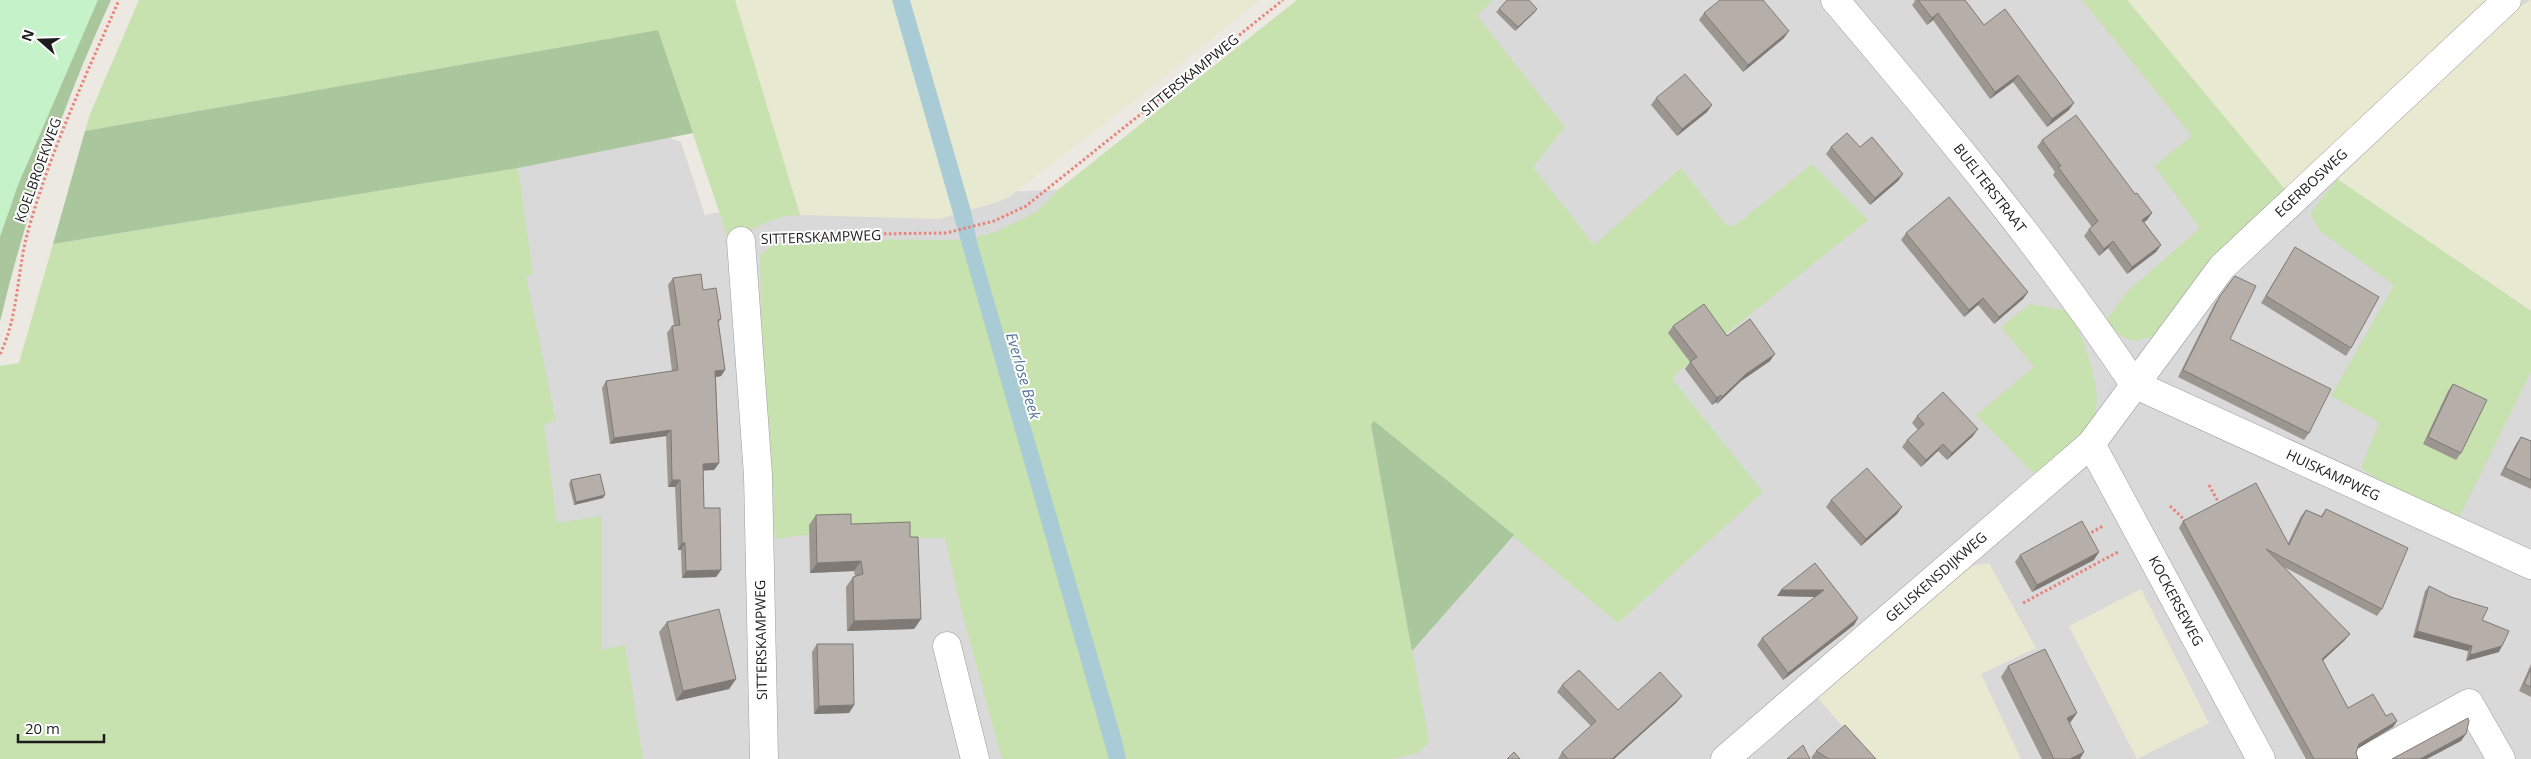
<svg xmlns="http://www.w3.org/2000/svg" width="2531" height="759" font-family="'Open Sans',sans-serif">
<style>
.residential{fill:#dad9d9}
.farmland{fill:#e7e9d0}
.grass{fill:#c7e1af}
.forest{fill:#a9c69d}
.park{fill:#c5f2c8}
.water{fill:#a9cbd5}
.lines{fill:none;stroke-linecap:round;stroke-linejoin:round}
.minor-casing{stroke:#9d9d9d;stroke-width:29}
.path{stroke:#e88479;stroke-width:3;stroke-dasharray:2.5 2.5;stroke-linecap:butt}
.minor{stroke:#fff;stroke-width:28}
.wall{fill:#9c9691}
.shaded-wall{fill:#7f7a76}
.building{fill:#b5aea9;stroke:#7f7a76}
.labels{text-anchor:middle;stroke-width:4;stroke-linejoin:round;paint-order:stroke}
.street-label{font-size:14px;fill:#1c1c1c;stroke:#fff}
.water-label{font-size:15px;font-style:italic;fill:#527598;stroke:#fff}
</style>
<rect width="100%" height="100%" fill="#ece9e3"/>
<polygon class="residential" points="1490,0 2531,0 2531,759 310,759 538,535 471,161 636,126 681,142 705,215 760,203 1070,189"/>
<g class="farmland">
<polygon points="735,0 1258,0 1258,1 1150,88 1009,197 998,202 939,219 800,215"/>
<polygon points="2127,0 2496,0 2287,192"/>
<polygon points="2531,0 2531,311 2337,179 2518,8"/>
<polygon points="1989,563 2036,648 1981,674 2021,759 1871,759 1815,695 1967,567"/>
<polygon points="2141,589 2209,723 2137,759 2069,626"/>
</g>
<g class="grass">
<path d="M139,0h596l65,215c-25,0 -48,14 -71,26l-71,-211 -573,101 5,-17z"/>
<polygon points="1297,0 1492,0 1477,16 1565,127 1533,167 1594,245 1681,168 1726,225 1734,226 1812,164 1868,220 1676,374 1673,380 1763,492 1618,623 1374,422 1371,426 1426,725 1429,743 1418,753 1392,759 1002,759 963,616 945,538 916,538 896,534 804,535 775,539 761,327 760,255 771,246 795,239 967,240 995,232 1036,212 1059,189"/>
<path d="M2082,0h45l160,192 -126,140c-26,13 -37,12 -55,-12l22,-29 72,-63 -46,-62 38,-30z"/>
<polygon points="518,168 533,274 526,276 556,421 544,424 557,523 602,516 602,650 625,645 643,759 0,759 0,366 19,363 53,244"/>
<polygon points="2337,179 2531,311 2531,372 2458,519 2392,491 2361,468 2379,422 2331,396 2394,285 2320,231 2310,214"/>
<path d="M2030,304l41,8c12,30 38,84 19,114 -13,20 -36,35 -54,50l-60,-61 58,-48 -33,-40z"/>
</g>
<g class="forest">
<path d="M0,0h111c-48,104 -85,211 -111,322z"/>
<polygon points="658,30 693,133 518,168 53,244 85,131"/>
<polygon points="1374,421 1514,535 1412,651 1371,425"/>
</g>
<polygon class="park" points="0,0 98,0 18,185 0,237"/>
<polygon class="water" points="892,0 910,0 971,211 977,242 1122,740 1126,759 1109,759"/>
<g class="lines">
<g class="minor-casing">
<g id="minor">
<path d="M1835,0c105,124 209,249 299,384"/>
<polyline points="741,241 758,475 764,759"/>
<polyline points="2134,384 2531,565"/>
<polyline points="2091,444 2261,759"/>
<polyline points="947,646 975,759"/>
<polyline points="1725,759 2091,444 2222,267 2507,0"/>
<polyline points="2367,759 2469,703 2501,759"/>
</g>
</g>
<g class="path">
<polyline points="769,237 789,235 946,233 994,221 1026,206 1283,0"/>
<path d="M0,354c18,-36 17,-81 27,-119 22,-81 58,-158 92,-235"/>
<polyline points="2209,485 2220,505"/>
<polyline points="2170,506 2188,523"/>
<polyline points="2087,535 2103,526"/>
<polyline points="2023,603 2118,552"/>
</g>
<use href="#minor" class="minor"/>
</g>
<g class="wall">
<polygon points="1914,0 1965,0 1984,25 2069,110 2047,127 2013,82 1990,99 1933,20 1927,25 1912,5 1915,1"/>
<polygon points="1499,9 1535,12 1515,31 1496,12"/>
<polygon points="1704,13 1784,38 1743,72 1699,20"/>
<polygon points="1656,98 1712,105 1707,112 1677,136 1651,105"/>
<polygon points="2042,140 2135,194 2152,213 2147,220 2144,222 2161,245 2156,252 2127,274 2108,248 2099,256 2084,236 2089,229 2092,227 2053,175 2055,172 2037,147"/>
<polygon points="1831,147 1860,147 1903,174 1898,181 1870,205 1826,154"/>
<polygon points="1906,233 2028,292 2023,299 1994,324 1978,305 1964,317 1901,240"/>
<polygon points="2295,247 2351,348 2346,356 2261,303"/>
<polygon points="2235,276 2230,339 2309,433 2304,440 2178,377 2215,303"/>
<polygon points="673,278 703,290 721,319 718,323 725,370 721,376 716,377 719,463 714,470 703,470 704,508 721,570 716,577 682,578 681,550 678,550 675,487 668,487 666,436 610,444 602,388 606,381 672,371 667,333 672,326 674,325 668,285"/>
<polygon points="1673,326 1727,336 1770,361 1741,381 1717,404 1716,402 1712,405 1685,369 1690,362 1668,333"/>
<polygon points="2453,384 2461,453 2456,460 2423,444 2448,391"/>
<polygon points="1917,416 1973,436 1947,460 1938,451 1921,467 1902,447 1907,440 1918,430 1912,423"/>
<polygon points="2521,437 2531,441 2531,489 2500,475 2516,444"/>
<polygon points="571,480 603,498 574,505 569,484"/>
<polygon points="1831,500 1902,507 1897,514 1861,546 1826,507"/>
<polygon points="2326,509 2382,609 2377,616 2284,567 2345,640 2322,661 2348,708 2386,716 2397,721 2393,727 2357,749 2356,753 2358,759 2306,759 2179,528 2183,521 2288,543 2301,516 2306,510 2321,516"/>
<polygon points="816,515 851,524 910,537 921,619 914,629 847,631 846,587 853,577 855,576 854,571 810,573 809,525"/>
<polygon points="2020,555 2094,560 2032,592 2015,562"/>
<polygon points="1815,563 1858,618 1854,625 1783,680 1757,645 1762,638 1815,597 1777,596"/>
<polygon points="2429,586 2482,620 2499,652 2466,661 2468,651 2413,637 2425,591"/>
<polygon points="667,622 736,679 729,689 676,701 659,632"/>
<polygon points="817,644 854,705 849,713 814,714 812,652"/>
<polygon points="2531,664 2531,697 2519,691"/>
<polygon points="2008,666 2070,723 2080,759 2042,759 2001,677"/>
<polygon points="1562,685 1618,710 1677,702 1614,759 1558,759 1562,752 1591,726 1557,692"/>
<polygon points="1816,751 1876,759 1813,759 1811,758"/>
</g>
<g class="shaded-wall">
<polygon points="1537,9 1535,12 1515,31 1518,27"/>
<polygon points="1938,13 1933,20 1927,25 1932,18"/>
<polygon points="1789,31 1784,38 1743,72 1748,65"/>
<polygon points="2018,75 2013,82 1990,99 1995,92"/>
<polygon points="2074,103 2069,110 2047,127 2052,119"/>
<polygon points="1712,105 1707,112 1677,136 1682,129"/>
<polygon points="1903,174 1898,181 1870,205 1875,198"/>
<polygon points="2152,213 2147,220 2137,227 2142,220"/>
<polygon points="2113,241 2108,248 2099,256 2104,249"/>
<polygon points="2161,245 2156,252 2127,274 2132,267"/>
<polygon points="2028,292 2023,299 1994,324 1999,317"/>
<polygon points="1983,298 1978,305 1964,317 1969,310"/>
<polygon points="1775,354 1770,361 1741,381 1717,404 1722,397 1746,374"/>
<polygon points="725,370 721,376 711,378 715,371"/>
<polygon points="1721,395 1716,402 1712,405 1717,398"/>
<polygon points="1978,429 1973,436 1947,460 1952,453"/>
<polygon points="671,430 666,436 610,444 614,438"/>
<polygon points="1943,444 1938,451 1921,467 1926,460"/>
<polygon points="719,463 714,470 698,471 703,464"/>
<polygon points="672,480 680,480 675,487 668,487"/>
<polygon points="605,495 603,498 574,505 576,502"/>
<polygon points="1902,507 1897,514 1861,546 1866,539"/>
<polygon points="682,543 685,543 681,550 678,550"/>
<polygon points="2099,552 2094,560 2032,592 2037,585"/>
<polygon points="861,561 854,571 810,573 817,563"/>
<polygon points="721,570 716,577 682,578 686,571"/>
<polygon points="1781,590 1824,590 1819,597 1777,596"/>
<polygon points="1858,618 1854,625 1783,680 1788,673"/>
<polygon points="921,619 914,629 847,631 854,621"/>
<polygon points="2417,631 2472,646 2468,651 2413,637"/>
<polygon points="2350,634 2345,640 2317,666 2322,659"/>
<polygon points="2502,646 2499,652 2466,661 2470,655"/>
<polygon points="736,679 729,689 676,701 683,691"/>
<polygon points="1682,696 1677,702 1614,759 1612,759"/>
<polygon points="854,705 849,713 814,714 819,706"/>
<polygon points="2077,713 2070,723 2067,718"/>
<polygon points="2397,721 2393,727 2354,751 2359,744"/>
<polygon points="2466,734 2461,741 2427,759 2420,759"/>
<polygon points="2084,752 2080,759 2070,759"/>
</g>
<g class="building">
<polygon points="1507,0 1529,0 1537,9 1518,27 1499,9"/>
<polygon points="1720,0 1763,0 1789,31 1748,65 1704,13"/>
<polygon points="1918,0 1965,0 1984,25 2005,9 2074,103 2052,119 2018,75 1995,92 1938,13 1932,18"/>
<polygon points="1685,74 1712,105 1682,129 1656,98"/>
<polygon points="2076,115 2135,194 2137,193 2152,213 2142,220 2161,245 2132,267 2113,241 2104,249 2089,229 2098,221 2058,167 2061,166 2042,140"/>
<polygon points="1847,133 1860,147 1872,137 1903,174 1875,198 1831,147"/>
<polygon points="1949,197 2028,292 1999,317 1983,298 1969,310 1906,233"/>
<polygon points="2295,247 2379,297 2351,348 2266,296"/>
<polygon points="701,274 703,290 716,288 721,319 718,320 725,370 715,371 719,463 703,464 704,508 720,508 721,570 686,571 685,543 682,543 680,480 672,480 671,430 614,438 606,381 678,370 672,326 680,325 673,278"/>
<polygon points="2235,276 2256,286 2230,339 2331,389 2309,433 2183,370 2220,296"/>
<polygon points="1704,304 1727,336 1750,319 1775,354 1746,374 1722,397 1721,395 1717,398 1690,362 1697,357 1673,326"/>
<polygon points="2453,384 2487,400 2461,453 2428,437"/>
<polygon points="1943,392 1978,429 1952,453 1943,444 1926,460 1907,440 1924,424 1917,416"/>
<polygon points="2521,437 2531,441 2531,480 2505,468"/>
<polygon points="1867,468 1902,507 1866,539 1831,500"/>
<polygon points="600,474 605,495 576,502 571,480"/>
<polygon points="2256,483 2289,545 2306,510 2322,517 2326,509 2408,548 2382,609 2266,549 2350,634 2322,659 2348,708 2373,694 2386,716 2392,713 2397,721 2359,744 2356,753 2358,759 2314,759 2183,521"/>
<polygon points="851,514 851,524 910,522 910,537 918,537 921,619 854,621 853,577 863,574 861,561 817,563 816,515"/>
<polygon points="2082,521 2099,552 2037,585 2020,555"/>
<polygon points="1815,563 1858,618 1788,673 1762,638 1824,590 1781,590"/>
<polygon points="2429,586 2451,597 2488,608 2482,620 2509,631 2502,646 2470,655 2472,646 2417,631"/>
<polygon points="719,609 736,679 683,691 667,622"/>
<polygon points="817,644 853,644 854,705 819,706"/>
<polygon points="2045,649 2077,713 2067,718 2084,752 2070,759 2054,759 2008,666"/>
<polygon points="2531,668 2531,687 2524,684"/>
<polygon points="1579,670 1618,710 1660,672 1682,696 1612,759 1568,759 1562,752 1596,721 1562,685"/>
<polygon points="2468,718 2469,721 2466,734 2420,759 2392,759"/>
<polygon points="1845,725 1876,759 1829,759 1816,751"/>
<polygon points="1803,745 1810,759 1787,759"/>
<polygon points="1514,752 1520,759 1507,759"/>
</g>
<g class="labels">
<g class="street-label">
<text transform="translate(1190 75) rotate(-39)" y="5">SITTERSKAMPWEG</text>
<text transform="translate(38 170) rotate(-70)" y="5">KOELBROEKWEG</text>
<text transform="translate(2311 183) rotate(-43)" y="5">EGERBOSWEG</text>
<text transform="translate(1990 188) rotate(52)" y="5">BUELTERSTRAAT</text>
<text transform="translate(821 237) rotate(-2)" y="5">SITTERSKAMPWEG</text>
<text transform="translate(2333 475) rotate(25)" y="5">HUISKAMPWEG</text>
<text transform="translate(1936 577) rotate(-41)" y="5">GELISKENSDIJKWEG</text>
<text transform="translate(2176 601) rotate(62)" y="5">KOCKERSEWEG</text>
<text transform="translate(761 640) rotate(-91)" y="5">SITTERSKAMPWEG</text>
</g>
<g class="water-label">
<text transform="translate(1023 376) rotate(74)" y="5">Everlose Beek</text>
</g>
</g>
<g transform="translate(40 40) rotate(290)" stroke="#ffffff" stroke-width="4" paint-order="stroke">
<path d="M0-4L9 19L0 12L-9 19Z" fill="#1c1c1c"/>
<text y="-8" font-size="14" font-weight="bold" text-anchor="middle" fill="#1c1c1c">N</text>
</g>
<path d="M18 734v8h86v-8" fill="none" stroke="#1c1c1c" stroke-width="2.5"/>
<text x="25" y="734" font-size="15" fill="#1c1c1c" stroke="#ffffff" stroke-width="4" paint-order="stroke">20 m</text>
</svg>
